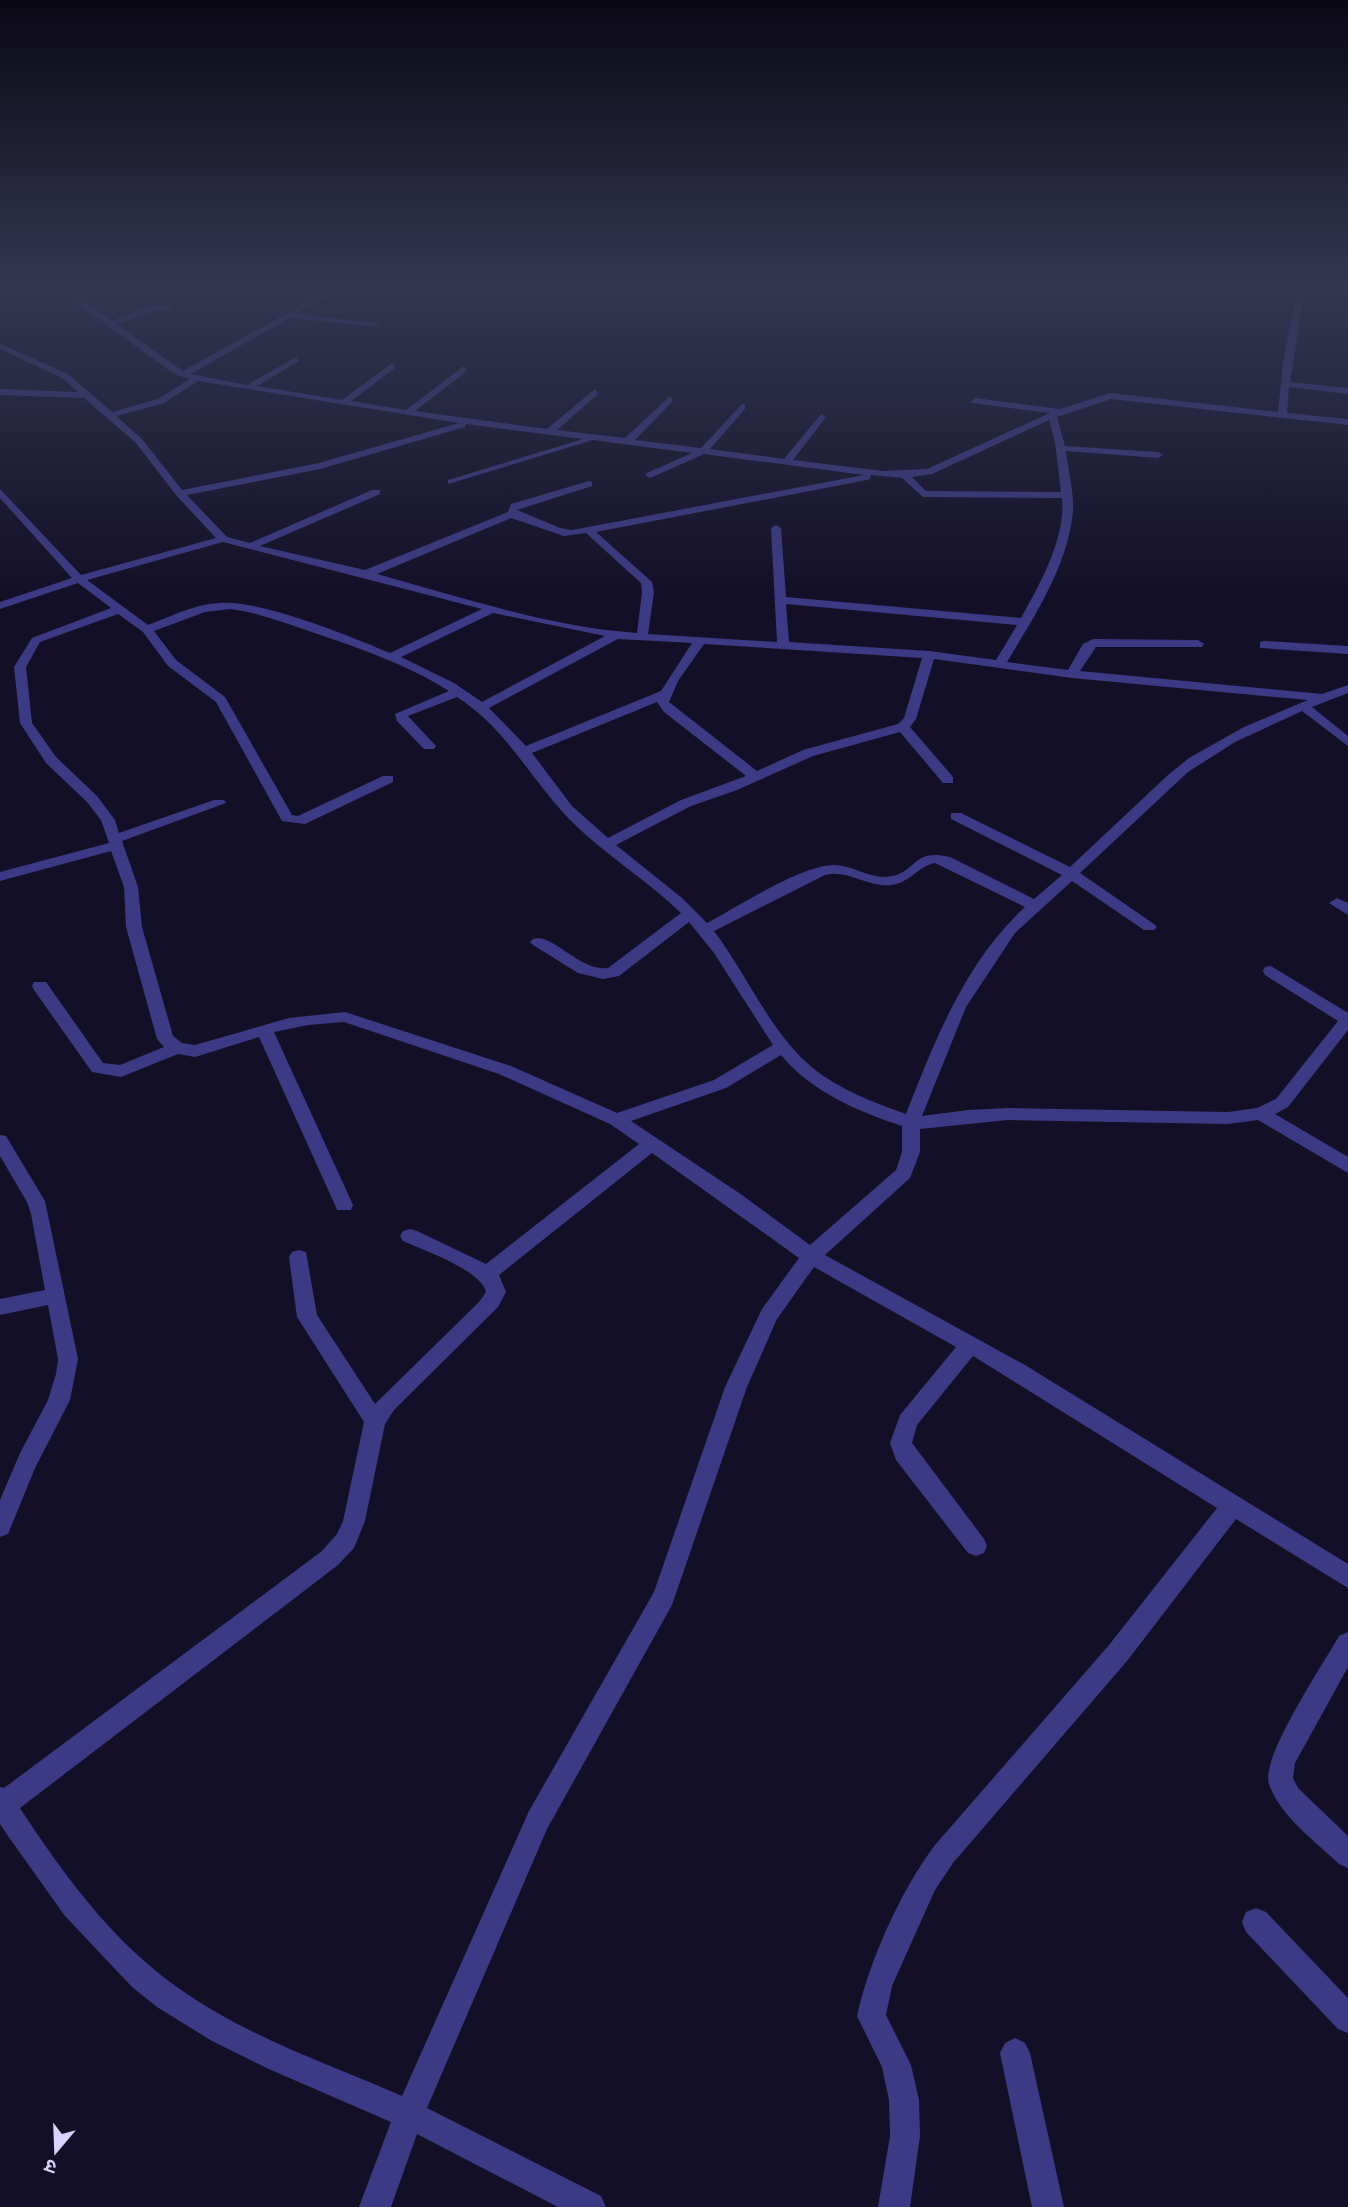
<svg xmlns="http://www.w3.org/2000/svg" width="1348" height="2207" font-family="Figtree,'Noto Sans Devanagari',sans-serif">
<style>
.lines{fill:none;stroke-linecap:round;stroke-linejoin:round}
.minor{fill:#3d3a85;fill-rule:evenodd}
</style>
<rect width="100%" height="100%" fill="#130f26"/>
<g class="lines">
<g class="minor">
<path d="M55,287h9l47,34 37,-14 23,-2v4l-19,2 -36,13 67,47 151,-84h9l-47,27 80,9 3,4 -90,-9 -98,56 56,11 49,-28 3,4 -42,25 85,14 50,-37 3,5 -44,33 55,9 58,-44 3,5 -52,40 132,18 48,-40 3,5 -41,36 68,8 44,-41 3,1v4l-37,38 66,8 41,-44 3,1v4l-35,40 74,10 37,-45 5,3 -33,43 90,11 44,-2 123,-56 -78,-10 -1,-2 4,-3 85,11 50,-16 168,19 5,-48 14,-77h8l-15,95 58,6v6l-59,-7 -2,26 61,6v6l-237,-26 -54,18 8,29 93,6 5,3 -5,3 -92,-7c2,19 8,40 7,59 -4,54 -39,107 -66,152l61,8 15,-26 10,-5 105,1 6,4 -2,3h-106l-16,24 242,23 26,-9v8l-36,14 36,29v10l-46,-35 -67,31 -47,30 -108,101 74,51 3,3 -3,3h-10l-72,-49 -57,52 -49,74 -44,109 46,-6 40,-2 220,4 29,-4 19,-9 62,-78 -73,-46 -2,-4 2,-4 6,-1 77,47v17l-60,77 -13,7 73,43v16l-90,-53 -30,4 -220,-4 -88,9v23l-10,26 -85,77 200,110 323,199v24l-112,-69 -109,142 -174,202 -18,27 -43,96 -6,29 25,50 8,35 1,36 -10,71h-32l12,-71 -1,-36 -7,-33 -25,-51c12,-55 44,-126 78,-171l174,-200 108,-137 -244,-152 -56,69 -5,18 72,96 3,7 -3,7 -8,3 -8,-3 -72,-93 -6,-17 10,-28 56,-68 -142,-80 -37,52 -30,68 -75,218 -125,224 -120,279 174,88 5,11h-48l-141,-73 -26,73h-32l32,-85 -120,-52 -59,-29 -55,-34 -25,-20 -67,-71 -57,-80 -8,-12v-37l4,1 318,-237 15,-17 6,-13 21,-99 -67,-105 -8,-60 3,-5 7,-2 7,2 11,63 58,89 104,-102 7,-10c-5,-22 -63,-42 -83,-51l-3,-5 3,-5 7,-2 7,2 69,33 153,-120 -29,-20 -111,-50 -155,-52 -36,3 -34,7 79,173 -2,5h-14l-2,-5 -76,-168 -64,20 -17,-3 -57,23 -29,-5 -58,-82 -2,-4 2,-4h12l57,81 17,2 44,-18 -7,-8 -31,-112 -2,-40 -13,-36 -111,30v-9l109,-29 -8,-23 -14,-18 -41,-39 -26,-40 -6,-56 18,-29 79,-30 -33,-25 -78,26v-7l72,-24 -72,-80v-9l81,86 135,-37 -40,-43 -40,-52 -52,-45 -84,-3v-6l78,3 -16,-14 -62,-29v-5l68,30 44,38 46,-13 32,-20 -16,-5zM198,381l261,42 -140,40 -137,27 -40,-51 -26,-23 48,-13zM1049,420l6,22 6,50 -135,-1 -14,-14 20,-3zM466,424l117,15 -135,41v4l145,-44 99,13 -45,20 -2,2 5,3 54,-24 160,21 -292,55 -12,-2 -43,-18 75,-24v-4l-3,-1 -78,23 -3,8 -143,58 -105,-24 120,-52v-4h-8l-122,53 -23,-6 -40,-42 133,-26 145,-42zM871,475l31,3 21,19 139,1c4,40 -22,86 -41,120l-235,-21 -5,-69 -5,-3 -5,3 6,114 -129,-8 6,-42 -2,-10 -56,-50 271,-52 3,-1zM511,518l53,18 22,-3 55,50 1,9 -5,41c-88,-6 -176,-36 -260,-59zM223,542l259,67 -92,44c-40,-17 -128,-53 -170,-50 -25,1 -48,13 -72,22l-61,-45zM786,604l231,21 -21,35 -67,-9 -140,-9zM230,609c25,3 49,12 73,20 50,17 102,34 146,62l-54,23 2,7 27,28h10l2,-3 -28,-30 49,-19c50,32 73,82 114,124 34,34 76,59 110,92l-73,55c-29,4 -54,-35 -75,-29l-3,3 3,3 45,28 25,6 16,-3 70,-54 25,31 59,92 -59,35 -97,33 -106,-47 -166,-54 -56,6 -94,27 -13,-2 -9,-7 -31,-109 -4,-40 -16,-46 104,-38 -2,-3h-10l-95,33 -4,-13 -18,-24 -41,-39 -24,-34 -6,-56 14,-25 78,-28 25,18 25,34 48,36 66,119 23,3 88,-42v-6h-10l-85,40 -6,-1 -67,-118 -49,-37 -22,-29 51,-19zM493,613l112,23 -123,66 -28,-19 -53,-26zM618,639l74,4 -31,48 -135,55 -37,-38zM704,644l218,14 -18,60 -6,6 -95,26 -46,21 -88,-69 9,-21zM934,659l138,19 236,22 -64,27 -55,31 -21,17 -98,92 -109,-54h-10v6l111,56 -28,24 -84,-42c-37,-9 -33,14 -58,19 -19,5 -39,-11 -58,-11 -33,0 -96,42 -127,58l-25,-25 -66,-53 75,-39 46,-16 76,-34 87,-24 43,51h10v-6l-43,-50 6,-8zM657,702l7,10 82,64 -65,24 -73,38 -36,-32 -40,-53zM935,863l90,44c-60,55 -90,133 -119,207 -31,-11 -66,-24 -92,-45 -43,-35 -66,-93 -100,-138l111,-56c23,-6 43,13 66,10 19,-2 27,-19 44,-22zM781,1055c29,36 78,57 121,71v26l-6,18 -86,75 -68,-50 -111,-74 95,-33zM652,1153l147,105 -37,51 -37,78 -71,205 -125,219 -127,285c-76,-33 -157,-60 -225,-109 -65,-46 -114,-113 -157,-179l318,-243 16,-17 11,-27 20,-97 9,-14 104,-103 8,-15 -7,-17z"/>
<polygon points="1264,641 1348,646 1348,654 1260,648 1260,642"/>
<polygon points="1337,898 1348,903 1348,915 1329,903"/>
<polygon points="0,1135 6,1136 45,1201 78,1359 70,1400 35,1468 8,1534 0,1537 0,1500 20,1453 48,1400 56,1374 58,1359 48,1305 0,1315 0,1299 45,1290 31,1214 27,1202 0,1156"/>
<path d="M1348,1632v35l-53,96 -2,15 5,10 50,48v32l-9,-4c-24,-23 -59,-48 -70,-80 -9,-26 55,-121 70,-148z"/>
<polygon points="1256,1908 1266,1912 1348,1998 1348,2033 1338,2029 1246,1932 1242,1922 1246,1912"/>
<polygon points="1015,2038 1025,2043 1030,2053 1064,2207 1032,2207 1000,2053 1005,2043"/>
</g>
</g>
<linearGradient id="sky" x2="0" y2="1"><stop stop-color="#0a0815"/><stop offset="0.48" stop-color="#333752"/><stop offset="1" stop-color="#333752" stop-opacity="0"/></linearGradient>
<rect width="1348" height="596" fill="url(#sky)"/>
<g transform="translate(56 2151) rotate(199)" stroke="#130f26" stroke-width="5" paint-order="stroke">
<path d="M0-5L12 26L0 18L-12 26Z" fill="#d9d4ff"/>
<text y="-10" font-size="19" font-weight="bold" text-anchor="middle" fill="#d9d4ff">उ</text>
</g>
</svg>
